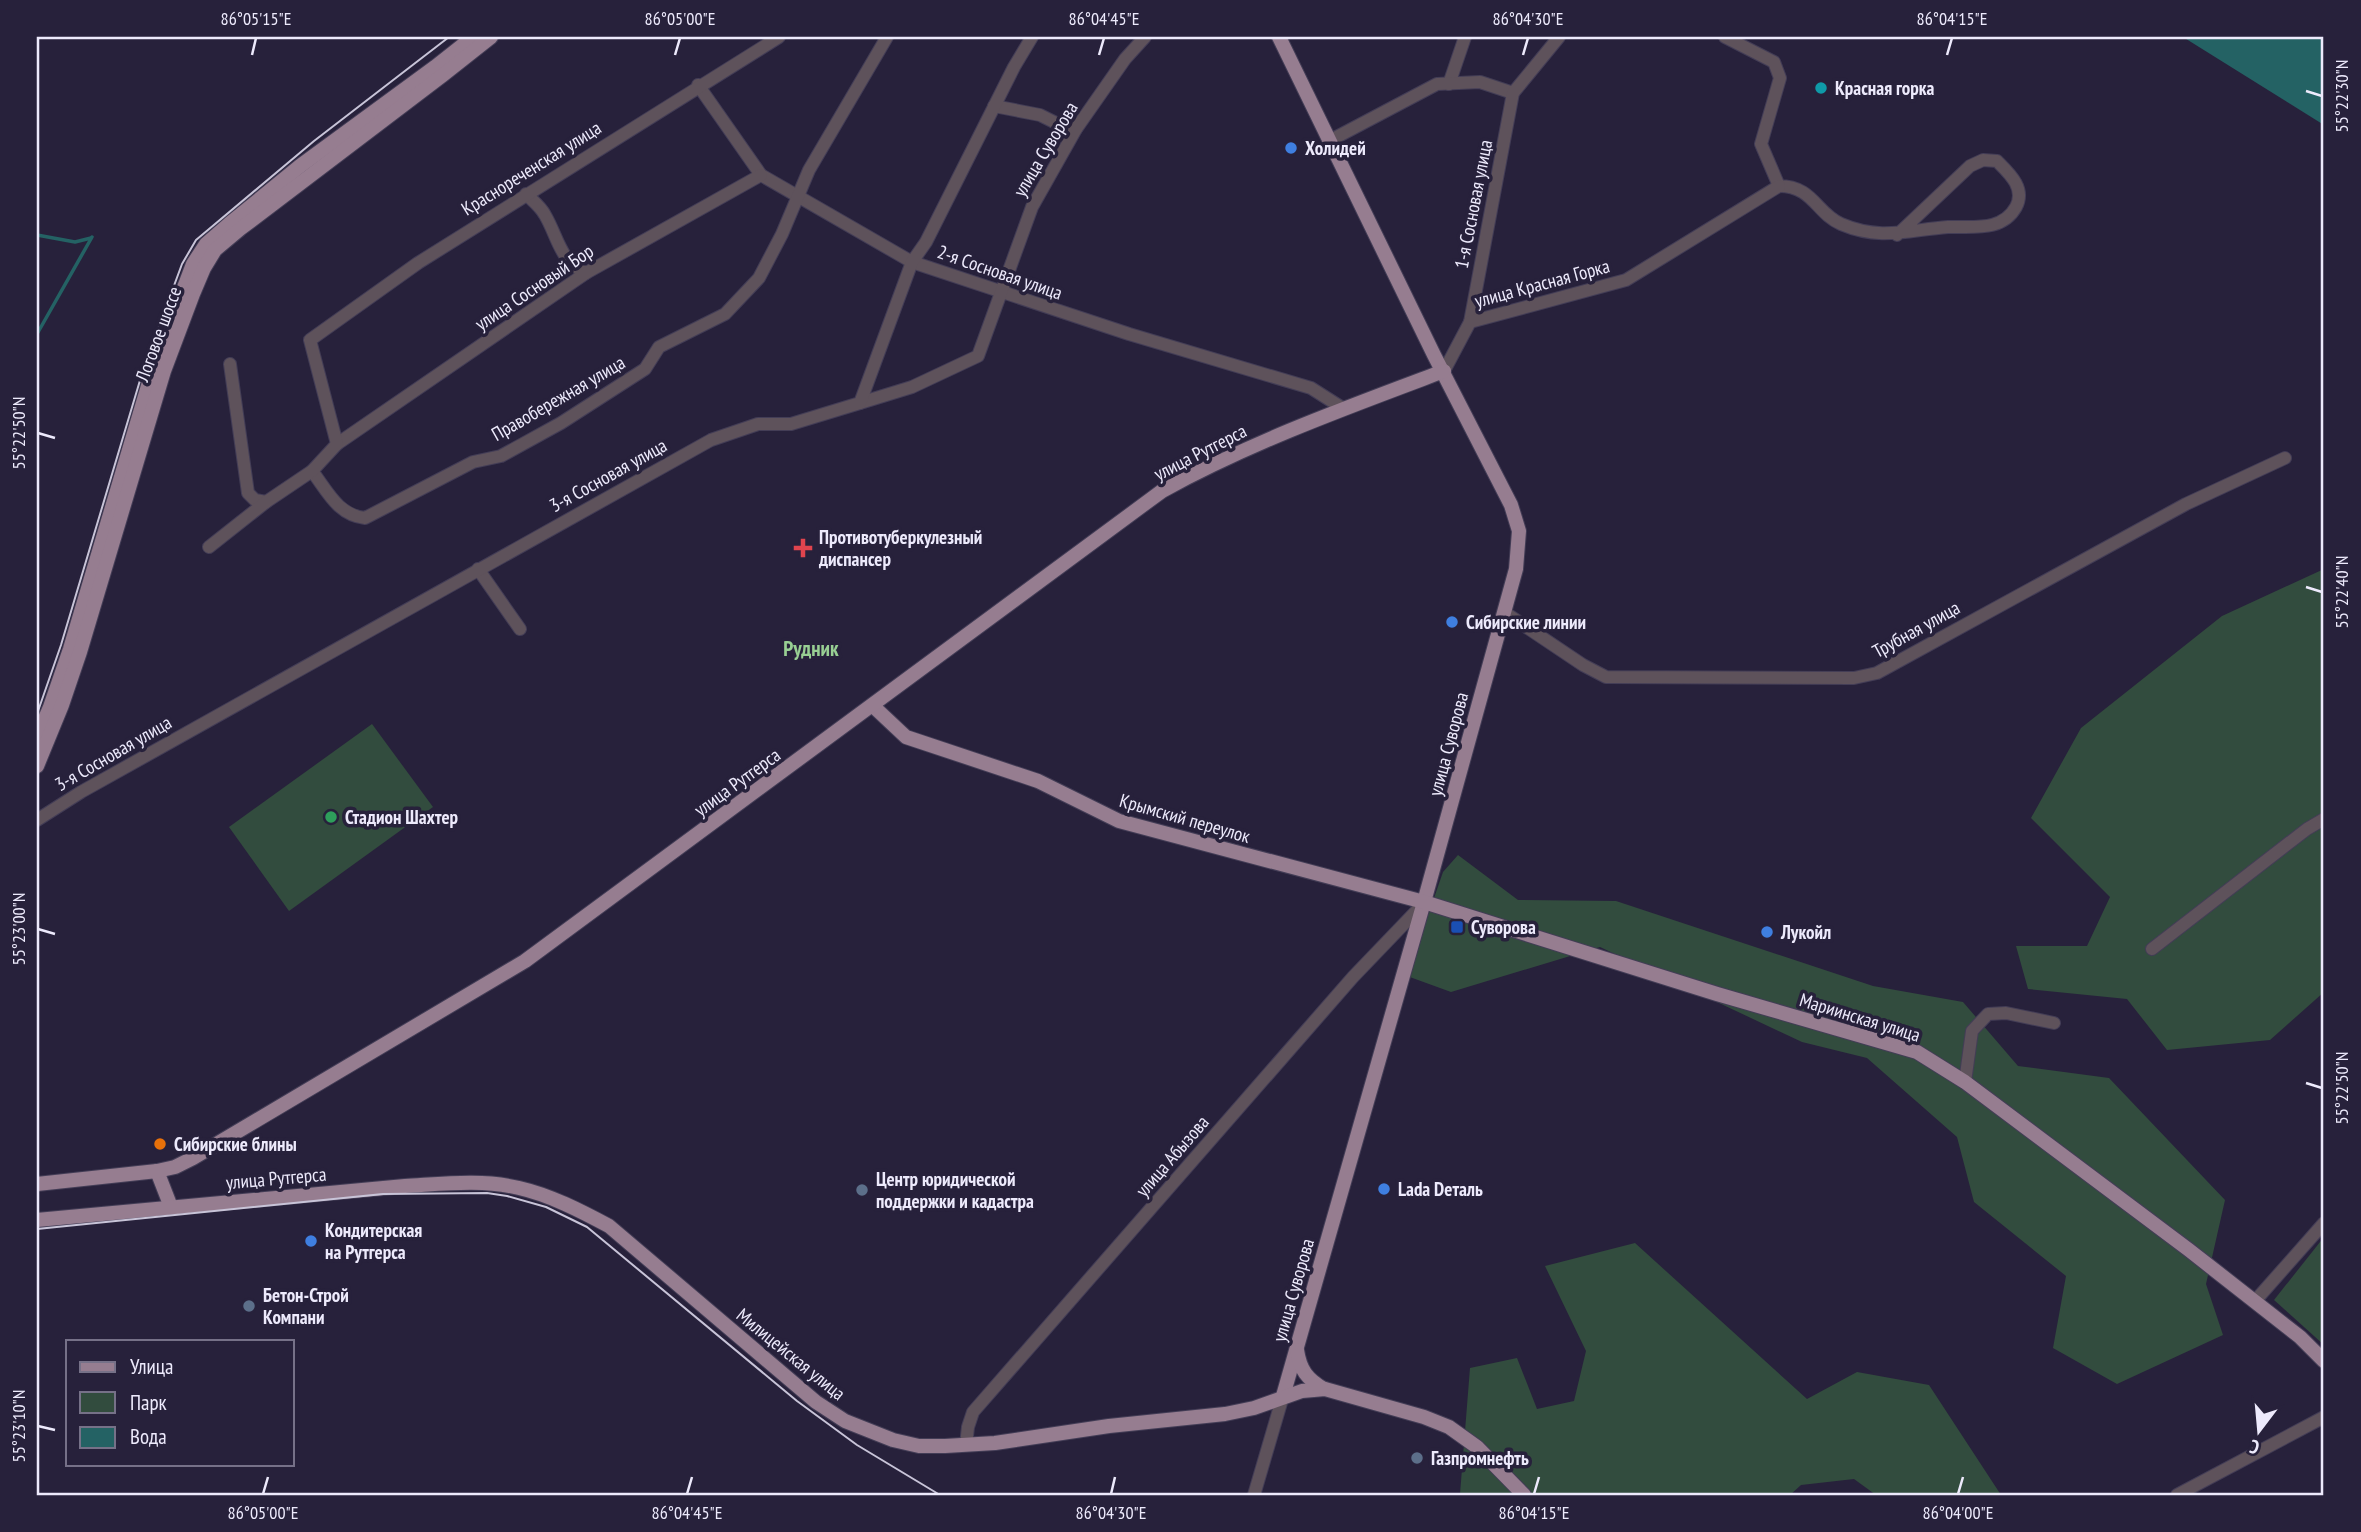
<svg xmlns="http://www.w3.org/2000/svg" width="2361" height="1532" font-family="'PT Sans Narrow',sans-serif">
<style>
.green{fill:#324c3e}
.water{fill:#246264}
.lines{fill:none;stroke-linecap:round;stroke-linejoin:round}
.stream{stroke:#246264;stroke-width:3.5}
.minor-casing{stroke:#433d56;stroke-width:14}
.major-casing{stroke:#433d56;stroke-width:16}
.minor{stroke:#5e525b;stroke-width:12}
.major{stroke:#967d90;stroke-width:14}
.tram{stroke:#c8c4d8;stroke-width:2}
.ticks{fill:none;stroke:#edeafc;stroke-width:2.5}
.culture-dot{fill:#0f9aa8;stroke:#27213b;stroke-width:2.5}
.shop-dot{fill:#3f7fe0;stroke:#27213b;stroke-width:2.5}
.health-dot{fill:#e0444e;stroke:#27213b;stroke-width:2.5}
.leisure-dot{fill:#2e9e5b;stroke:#27213b;stroke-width:2.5}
.transit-dot{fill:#1a4fb4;stroke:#27213b;stroke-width:2.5}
.food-dot{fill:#e8710a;stroke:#27213b;stroke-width:2.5}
.service-dot{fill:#5c6f8a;stroke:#27213b;stroke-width:2.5}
.labels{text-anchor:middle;stroke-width:7;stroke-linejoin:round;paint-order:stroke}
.poi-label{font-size:19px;font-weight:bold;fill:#edeafc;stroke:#27213b;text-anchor:start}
.street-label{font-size:19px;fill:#edeafc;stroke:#27213b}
.neighbourhood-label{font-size:21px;font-weight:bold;fill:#98cf93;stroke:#27213b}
.neatline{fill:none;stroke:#edeafc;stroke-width:2.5}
.ticks-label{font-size:18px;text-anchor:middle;fill:#edeafc}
</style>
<rect width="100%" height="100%" fill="#27213b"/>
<g class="green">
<polygon points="2324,569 2324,992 2270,1040 2167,1050 2127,999 2028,989 2016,946 2087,946 2110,897 2031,818 2081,728 2222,616"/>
<polygon points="372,724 433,807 289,911 229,827"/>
<polygon points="1458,855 1518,900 1616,901 1873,986 1963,1002 2018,1066 2109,1078 2225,1200 2206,1284 2223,1335 2117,1384 2053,1348 2066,1276 1974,1202 1957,1137 1867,1058 1802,1042 1600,947 1451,992 1407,976 1443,872"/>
<polygon points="2324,1237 2324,1345 2274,1300"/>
<polygon points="1635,1243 1807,1399 1857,1372 1929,1385 2001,1495 1876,1495 1854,1479 1801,1485 1790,1495 1460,1494 1470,1368 1517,1358 1537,1409 1574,1401 1586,1351 1545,1266"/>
</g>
<polygon class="water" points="2183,37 2324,37 2324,125"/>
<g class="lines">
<g class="stream">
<polyline points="37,235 75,242 91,238"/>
<polyline points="37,334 92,237"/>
</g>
<g class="minor-casing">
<g id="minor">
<path d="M1725,37l49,25 6,16 -19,66 18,42c34,0 37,27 62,38 40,17 67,6 107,3 25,-1 54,5 68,-20 10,-19 -7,-34 -19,-46l-14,-1 -13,6 -73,69"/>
<polyline points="1449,84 1465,37"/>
<polyline points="698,85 761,175 912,262 1129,334 1311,388 1344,409"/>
<polyline points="994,106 1040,115 1058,124 1076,129"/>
<polyline points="1329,141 1437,84 1480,82 1513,93"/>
<path d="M526,194c6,6 15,13 19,21 13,22 15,47 41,58"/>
<polyline points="1470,322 1513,93 1559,37"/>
<polyline points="230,364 248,493 255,500 266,502"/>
<polyline points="1444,371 1470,322 1626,280 1779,186"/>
<polyline points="860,403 912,387 978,356 1032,207 1076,129 1125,59 1145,37"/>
<polyline points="337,444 586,273 761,175"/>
<path d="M312,471c16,21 26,44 53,47l108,-56 28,-6 60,-33 84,-54 14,-22 66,-33 34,-36 23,-44 27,-64 78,-133"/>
<polyline points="209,547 266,502 312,471 337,444 310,340 418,263 779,37"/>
<polyline points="478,569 520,629"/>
<polyline points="1504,612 1583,665 1606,677 1854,678 1877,673 2186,504 2285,458"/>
<polyline points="37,820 81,792 711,440 758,424 791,424 860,403 912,262 926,242 1014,67 1032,37"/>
<polyline points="2152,949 2307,829 2324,819"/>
<polyline points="1965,1082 1972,1031 1988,1014 2006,1013 2054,1023"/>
<polyline points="2255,1301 2324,1223"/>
<polyline points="966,1445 968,1427 973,1412 1353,977 1424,903"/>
<polyline points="1254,1495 1283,1396"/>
<polyline points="2177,1495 2324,1417"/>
</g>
</g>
<g class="major-casing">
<g id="major">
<polyline points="1279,37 1434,355 1511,505 1519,531 1516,569 1424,902 1283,1396"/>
<polyline points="873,706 906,737 1038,781 1119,821 1424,902 1717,994 1917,1052 1965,1082 2189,1250 2300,1337 2324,1361"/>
<polyline points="37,737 50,707 70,649 153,369 193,264 206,244 229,224 300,166 435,67 473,37"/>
<polyline points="37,766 62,705 80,652 164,371 193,294 204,268 215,250 240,229 443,75 491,37"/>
<polyline points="157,1171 171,1207"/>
<path d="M37,1184l120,-13 18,-4 18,-9 332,-197 637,-470c89,-49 186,-84 282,-120"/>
<path d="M37,1220l368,-34c37,-2 77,-7 114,2 31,7 62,23 90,38l207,176 29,19 48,19 26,6h26l50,-3 114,-17 116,-12 29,-6 48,-17 23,-2 99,28 25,10 28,20 47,48"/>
<path d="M1297,1350c3,20 10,29 27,39"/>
</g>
</g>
<use href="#minor" class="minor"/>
<use href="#major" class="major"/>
<g class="tram">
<polyline points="37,714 61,645 144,367 182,264 196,240 314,141 449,37"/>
<polyline points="37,1229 383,1194 487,1193 507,1196 546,1207 587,1227 797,1401 857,1445 940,1495"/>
</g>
</g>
<path class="ticks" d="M252,55l4,-17M675,55l5,-17M1099,55l5,-17M1523,55l5,-17M1947,55l5,-17M2306,91l16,5M38,433l17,5M2306,587l16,5M38,929l17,5M2306,1083l16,5M38,1426l17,4M263,1494l5,-17M687,1494l5,-17M1111,1494l4,-17M1534,1494l5,-17M1958,1494l5,-17"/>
<circle class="culture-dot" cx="1821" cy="88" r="7"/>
<g class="shop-dot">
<circle cx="1291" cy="148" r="7"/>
<circle cx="1452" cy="622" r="7"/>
<circle cx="1767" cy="932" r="7"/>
<circle cx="1384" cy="1189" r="7"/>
<circle cx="311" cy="1241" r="7"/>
</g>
<path class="health-dot" d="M799.5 537.5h7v7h7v7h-7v7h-7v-7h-7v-7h7z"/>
<circle class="leisure-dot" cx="331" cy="817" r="7"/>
<rect class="transit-dot" x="1450" y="920" width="14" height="14" rx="3.5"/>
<circle class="food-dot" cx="160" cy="1144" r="7"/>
<g class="service-dot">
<circle cx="862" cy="1190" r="7"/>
<circle cx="249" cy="1306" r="7"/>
<circle cx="1417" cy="1458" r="7"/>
</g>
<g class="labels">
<g class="poi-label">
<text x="1835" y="95">Красная горка</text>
<text x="1305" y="155">Холидей</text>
<text x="819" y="544">Противотуберкулезный<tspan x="819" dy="22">диспансер</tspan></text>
<text x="1466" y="629">Сибирские линии</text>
<text x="345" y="824">Стадион Шахтер</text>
<text x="1471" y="934">Суворова</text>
<text x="1781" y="939">Лукойл</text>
<text x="174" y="1151">Сибирские блины</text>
<text x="876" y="1186">Центр юридической<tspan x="876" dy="22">поддержки и кадастра</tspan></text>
<text x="1398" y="1196">Lada Dеталь</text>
<text x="325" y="1237">Кондитерская<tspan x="325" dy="22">на Рутгерса</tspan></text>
<text x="263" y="1302">Бетон-Строй<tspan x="263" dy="22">Компани</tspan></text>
<text x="1431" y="1465">Газпромнефть</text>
</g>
<g class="street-label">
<text transform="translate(1045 149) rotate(-59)" y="7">улица Суворова</text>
<text transform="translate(531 168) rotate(-32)" y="7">Краснореченская улица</text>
<text transform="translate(1473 204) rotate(-79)" y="7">1-я Сосновая улица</text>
<text transform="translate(1000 272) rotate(19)" y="7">2-я Сосновая улица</text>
<text transform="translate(1542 283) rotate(-15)" y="7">улица Красная Горка</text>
<text transform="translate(534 287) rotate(-34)" y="7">улица Сосновый Бор</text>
<text transform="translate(158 334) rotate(-70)" y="7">Логовое шоссе</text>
<text transform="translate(558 398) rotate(-30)" y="7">Правобережная улица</text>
<text transform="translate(1200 452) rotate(-27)" y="7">улица Рутгерса</text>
<text transform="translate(608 475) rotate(-29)" y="7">3-я Сосновая улица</text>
<text transform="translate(1916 629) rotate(-29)" y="7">Трубная улица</text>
<text transform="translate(1448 744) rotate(-75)" y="7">улица Суворова</text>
<text transform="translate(113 753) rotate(-30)" y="7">3-я Сосновая улица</text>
<text transform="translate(737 782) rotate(-36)" y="7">улица Рутгерса</text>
<text transform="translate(1185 818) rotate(16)" y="7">Крымский переулок</text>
<text transform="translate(1860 1017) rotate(17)" y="7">Мариинская улица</text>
<text transform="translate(1172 1156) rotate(-49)" y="7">улица Абызова</text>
<text transform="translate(276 1178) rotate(-5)" y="7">улица Рутгерса</text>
<text transform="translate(1293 1290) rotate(-74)" y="7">улица Суворова</text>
<text transform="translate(791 1354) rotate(39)" y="7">Милицейская улица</text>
</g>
<g class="neighbourhood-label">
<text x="811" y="656">Рудник</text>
</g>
</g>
<rect width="2361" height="1532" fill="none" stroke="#27213b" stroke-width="77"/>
<rect x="66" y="1340" width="228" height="126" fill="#27213b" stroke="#767188" stroke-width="2"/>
<rect x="80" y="1362" width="35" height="10" fill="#967d90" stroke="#767188" stroke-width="2"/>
<text x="130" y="1374" font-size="21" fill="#edeafc">Улица</text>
<rect x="80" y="1392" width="35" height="21" fill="#324c3e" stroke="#767188" stroke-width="2"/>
<text x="130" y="1410" font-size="21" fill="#edeafc">Парк</text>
<rect x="80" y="1427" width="35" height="21" fill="#246264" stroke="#767188" stroke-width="2"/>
<text x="130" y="1444" font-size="21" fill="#edeafc">Вода</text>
<g transform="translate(2259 1431) rotate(196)" stroke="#27213b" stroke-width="5" paint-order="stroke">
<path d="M0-5L12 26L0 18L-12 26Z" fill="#edeafc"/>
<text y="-10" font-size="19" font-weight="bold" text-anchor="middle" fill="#edeafc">С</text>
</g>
<rect x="38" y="38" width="2284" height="1456" class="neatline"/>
<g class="ticks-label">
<text x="256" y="25">86°05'15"E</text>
<text x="680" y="25">86°05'00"E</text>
<text x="1104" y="25">86°04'45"E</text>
<text x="1528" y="25">86°04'30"E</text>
<text x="1952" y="25">86°04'15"E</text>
<text transform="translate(2342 96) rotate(-90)" y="6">55°22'30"N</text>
<text transform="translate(19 433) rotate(-90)" y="6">55°22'50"N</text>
<text transform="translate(2342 592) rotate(-90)" y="6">55°22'40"N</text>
<text transform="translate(19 929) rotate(-90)" y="6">55°23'00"N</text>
<text transform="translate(2342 1088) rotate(-90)" y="6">55°22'50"N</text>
<text transform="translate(19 1426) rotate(-90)" y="6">55°23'10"N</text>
<text x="263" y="1519">86°05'00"E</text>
<text x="687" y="1519">86°04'45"E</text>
<text x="1111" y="1519">86°04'30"E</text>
<text x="1534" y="1519">86°04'15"E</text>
<text x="1958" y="1519">86°04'00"E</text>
</g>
</svg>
